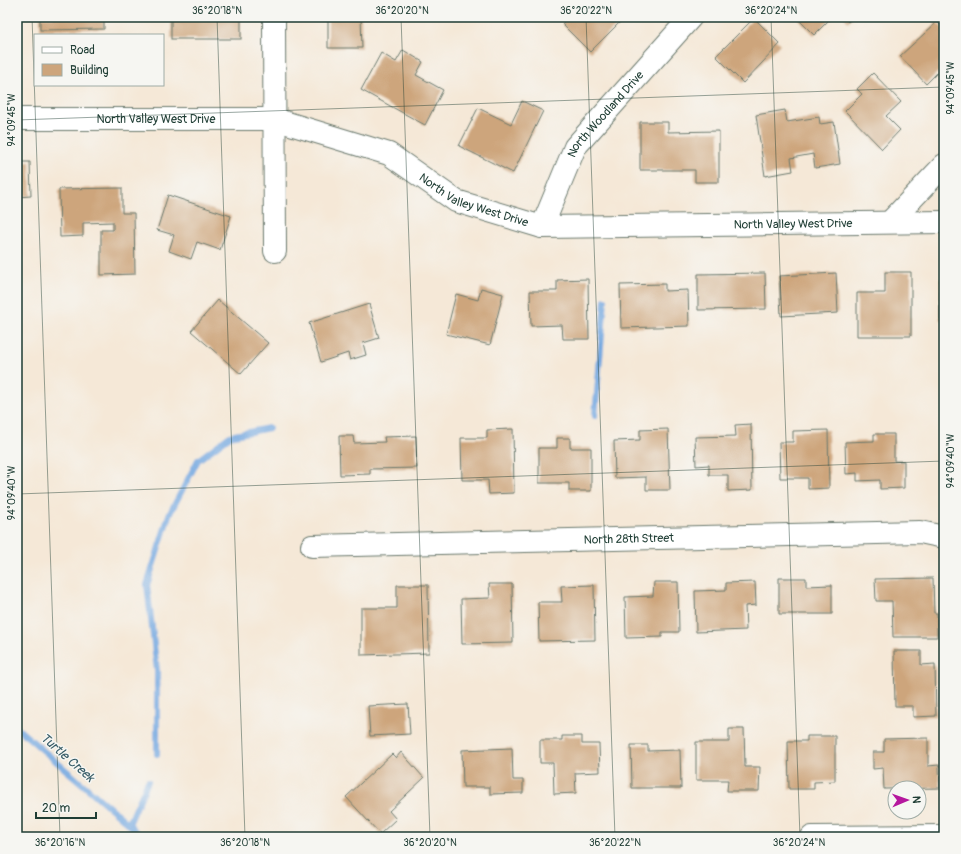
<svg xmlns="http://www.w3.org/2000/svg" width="961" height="854" font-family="Pangolin,sans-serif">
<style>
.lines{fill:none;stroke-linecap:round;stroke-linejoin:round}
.stream{stroke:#73a7e0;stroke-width:6}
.building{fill:#cda57c}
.minor-casing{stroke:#6a796d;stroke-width:24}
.minor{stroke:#fff;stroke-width:22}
.ticks{fill:none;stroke:#1f3d34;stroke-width:1;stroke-opacity:0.45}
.labels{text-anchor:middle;stroke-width:3;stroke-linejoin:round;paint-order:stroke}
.street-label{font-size:12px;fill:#1f3d34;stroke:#f6f6f2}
.water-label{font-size:13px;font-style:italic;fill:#385d68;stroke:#f6f6f2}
.neatline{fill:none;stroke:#1f3d34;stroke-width:1.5}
.ticks-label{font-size:10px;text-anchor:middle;fill:#1f3d34}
</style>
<rect width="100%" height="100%" fill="#f6f6f2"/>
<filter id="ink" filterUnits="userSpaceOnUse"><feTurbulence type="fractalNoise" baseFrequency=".025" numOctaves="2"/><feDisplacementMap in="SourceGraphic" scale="8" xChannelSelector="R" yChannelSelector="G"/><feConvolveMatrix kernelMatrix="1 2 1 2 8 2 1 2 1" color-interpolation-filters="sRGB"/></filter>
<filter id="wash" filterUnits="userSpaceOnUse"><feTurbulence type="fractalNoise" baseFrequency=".012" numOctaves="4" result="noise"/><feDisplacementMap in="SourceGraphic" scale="16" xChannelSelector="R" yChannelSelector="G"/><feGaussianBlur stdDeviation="0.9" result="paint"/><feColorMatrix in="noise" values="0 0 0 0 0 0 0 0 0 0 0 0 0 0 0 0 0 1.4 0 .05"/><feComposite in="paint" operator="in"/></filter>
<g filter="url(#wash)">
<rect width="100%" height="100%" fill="#f5e8d7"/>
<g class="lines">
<g class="stream">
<polyline points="595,416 605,300"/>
<polyline points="17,728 129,824 140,837"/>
<polyline points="157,754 157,670 147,585 169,515 198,460 230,436 269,428"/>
<polyline points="129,824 148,781"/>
</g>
</g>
<g id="blocks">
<g class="building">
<polygon points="40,17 104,17 104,29 40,30"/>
<rect x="171" y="17" width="70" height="22"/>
<polygon points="328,17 361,17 362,48 328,48"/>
<polygon points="568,17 625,17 590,52 562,24"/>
<polygon points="796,17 832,17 814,35"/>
<polygon points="844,17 853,17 848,22"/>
<polygon points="754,18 780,44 743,83 716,56"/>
<polygon points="937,22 944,29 944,78 938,72 926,84 900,56"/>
<polygon points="403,50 423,62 416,75 443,90 425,125 361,90 381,53 396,62"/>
<polygon points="873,73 901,102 886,116 900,130 882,149 845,111 862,94 857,89"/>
<polygon points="522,101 543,111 513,173 459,146 478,108 511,124"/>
<polygon points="785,110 787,122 819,117 820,124 834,122 840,164 815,168 813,154 791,158 793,171 765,176 756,115"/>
<polygon points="640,122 668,122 668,132 719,131 719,182 695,182 695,170 640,170"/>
<polygon points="17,162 30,162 31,196 17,197"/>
<polygon points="122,188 122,213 134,213 135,274 101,275 101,230 113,230 113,222 83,223 83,236 60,237 59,189"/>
<polygon points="168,195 231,216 220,250 197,242 191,259 169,251 174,235 157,230"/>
<polygon points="885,272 911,272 911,336 857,336 857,293 885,293"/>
<polygon points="765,273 766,309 698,310 698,274"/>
<polygon points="836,273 838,313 781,316 779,276"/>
<polygon points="588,279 589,339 563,339 562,325 531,326 530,291 557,291 557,280"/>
<rect x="940" y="279" width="4" height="41"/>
<polygon points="665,284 665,291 688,290 689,326 621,328 620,285"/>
<polygon points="481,288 503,294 490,345 446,334 456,294 478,300"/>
<polygon points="218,300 268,343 241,374 191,331"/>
<polygon points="369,304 379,338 363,343 366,355 350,360 348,353 321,362 309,323"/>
<polygon points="751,424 752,490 728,491 728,475 709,475 709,465 696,466 695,437 736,436 735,425"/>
<polygon points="513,429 514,493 489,494 488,480 462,480 461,438 487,438 487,430"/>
<polygon points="668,429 670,490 646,490 646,477 615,478 614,441 640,440 640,430"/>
<polygon points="828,430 829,488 808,489 808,478 780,478 779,442 793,442 793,431"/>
<polygon points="874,434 894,434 894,461 904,461 904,488 880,489 880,480 857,481 857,473 846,474 845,442 874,441"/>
<polygon points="339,436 353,436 354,443 385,442 384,437 416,436 417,468 370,469 370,474 340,475"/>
<polygon points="557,438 570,438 570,448 591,448 591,491 569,491 569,483 539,483 539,448 557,448"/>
<polygon points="779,578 806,578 806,586 832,585 832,614 779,614"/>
<polygon points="933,578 934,613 937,613 937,637 893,637 892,601 876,601 875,579"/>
<polygon points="654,582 678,582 679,632 662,632 662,637 626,638 625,597 653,596"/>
<polygon points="755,582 756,605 745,606 746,630 696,632 695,591 726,590 726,583"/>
<polygon points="489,584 512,584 513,643 462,644 461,599 490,598"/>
<polygon points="397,585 428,585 429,653 361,655 361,608 397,608"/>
<polygon points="594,585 595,640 539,641 538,602 562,602 561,586"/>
<polygon points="894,651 921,651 921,665 935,664 936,716 913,717 913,706 895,706"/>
<polygon points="408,704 410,734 370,736 368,706"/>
<polygon points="729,729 744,729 745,767 760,767 759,791 727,791 728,780 696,780 696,742 729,742"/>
<polygon points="562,736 582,736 582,744 599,744 600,772 575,773 576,793 554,794 553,763 540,763 540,740 562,740"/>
<polygon points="807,736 835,736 835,781 814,782 814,789 789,789 788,741 807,741"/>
<polygon points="928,738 928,766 939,765 940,788 884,789 883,768 873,769 873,752 884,752 884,739"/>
<polygon points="631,745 648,745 648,751 680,750 681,788 632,788"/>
<polygon points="512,748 513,780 523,780 523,793 490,794 490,787 463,787 462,750"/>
<polygon points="401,752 424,778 389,811 396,819 380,834 346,797 392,754 396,758"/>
</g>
</g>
</g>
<g filter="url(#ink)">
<use href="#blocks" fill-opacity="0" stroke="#6a796d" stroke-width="1"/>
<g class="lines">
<g class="minor-casing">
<g id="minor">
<polyline points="274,17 275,251"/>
<path id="s1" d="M17,119h257l115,35 67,47 86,26 402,-5"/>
<polyline points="890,222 944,165"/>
<path id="s2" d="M542,227l33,-80 116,-130"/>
<path id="s3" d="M312,546l608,-14 24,5"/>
<polyline points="812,837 944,836"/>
</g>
</g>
<use href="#minor" class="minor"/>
</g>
</g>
<path class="ticks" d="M32,17l28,820M217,17l28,820M401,17l29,820M586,17l29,820M771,17l29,820M17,120l927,-33M17,494l927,-33M884,837l60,-2"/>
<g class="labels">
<g class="street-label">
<text dy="4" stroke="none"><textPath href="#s2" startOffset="131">North Woodland Drive</textPath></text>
<text dy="4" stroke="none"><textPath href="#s1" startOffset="139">North Valley West Drive</textPath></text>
<text dy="4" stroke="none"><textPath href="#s1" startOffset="475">North Valley West Drive</textPath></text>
<text dy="4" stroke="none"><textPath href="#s1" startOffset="800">North Valley West Drive</textPath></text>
<text dy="4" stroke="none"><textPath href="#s3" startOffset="317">North 28th Street</textPath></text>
</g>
<g class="water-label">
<text transform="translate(68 757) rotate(41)" y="5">Turtle Creek</text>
</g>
</g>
<rect width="961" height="854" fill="none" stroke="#f6f6f2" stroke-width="44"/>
<rect x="34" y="34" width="130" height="52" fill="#f6f6f2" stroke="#a0aca6"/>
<rect x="42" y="47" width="20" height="6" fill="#ffffff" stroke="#a0aca6"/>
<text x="70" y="54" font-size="12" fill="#1f3d34">Road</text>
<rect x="42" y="64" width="20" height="12" fill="#cda57c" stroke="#a0aca6"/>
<text x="70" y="74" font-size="12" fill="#1f3d34">Building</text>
<g transform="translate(907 800) rotate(88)"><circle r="19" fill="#f6f6f2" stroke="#a0aca6"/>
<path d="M0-3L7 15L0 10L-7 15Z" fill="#b5179e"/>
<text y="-6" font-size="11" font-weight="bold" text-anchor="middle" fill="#1f3d34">N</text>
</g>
<path d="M36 812v6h60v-6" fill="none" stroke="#1f3d34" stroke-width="2"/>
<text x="42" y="812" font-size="12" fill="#1f3d34" stroke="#f6f6f2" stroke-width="3" paint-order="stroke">20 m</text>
<rect x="22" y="22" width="917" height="810" class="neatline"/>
<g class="ticks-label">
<text x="217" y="14">36°20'18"N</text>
<text x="402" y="14">36°20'20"N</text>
<text x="586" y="14">36°20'22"N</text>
<text x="771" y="14">36°20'24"N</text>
<text transform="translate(950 88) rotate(-90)" y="4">94°09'45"W</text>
<text transform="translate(11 120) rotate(-90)" y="4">94°09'45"W</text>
<text transform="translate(950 461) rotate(-90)" y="4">94°09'40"W</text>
<text transform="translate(11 493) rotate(-90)" y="4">94°09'40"W</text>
<text x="60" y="846">36°20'16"N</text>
<text x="245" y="846">36°20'18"N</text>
<text x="430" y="846">36°20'20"N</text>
<text x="615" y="846">36°20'22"N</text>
<text x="799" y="846">36°20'24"N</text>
</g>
</svg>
